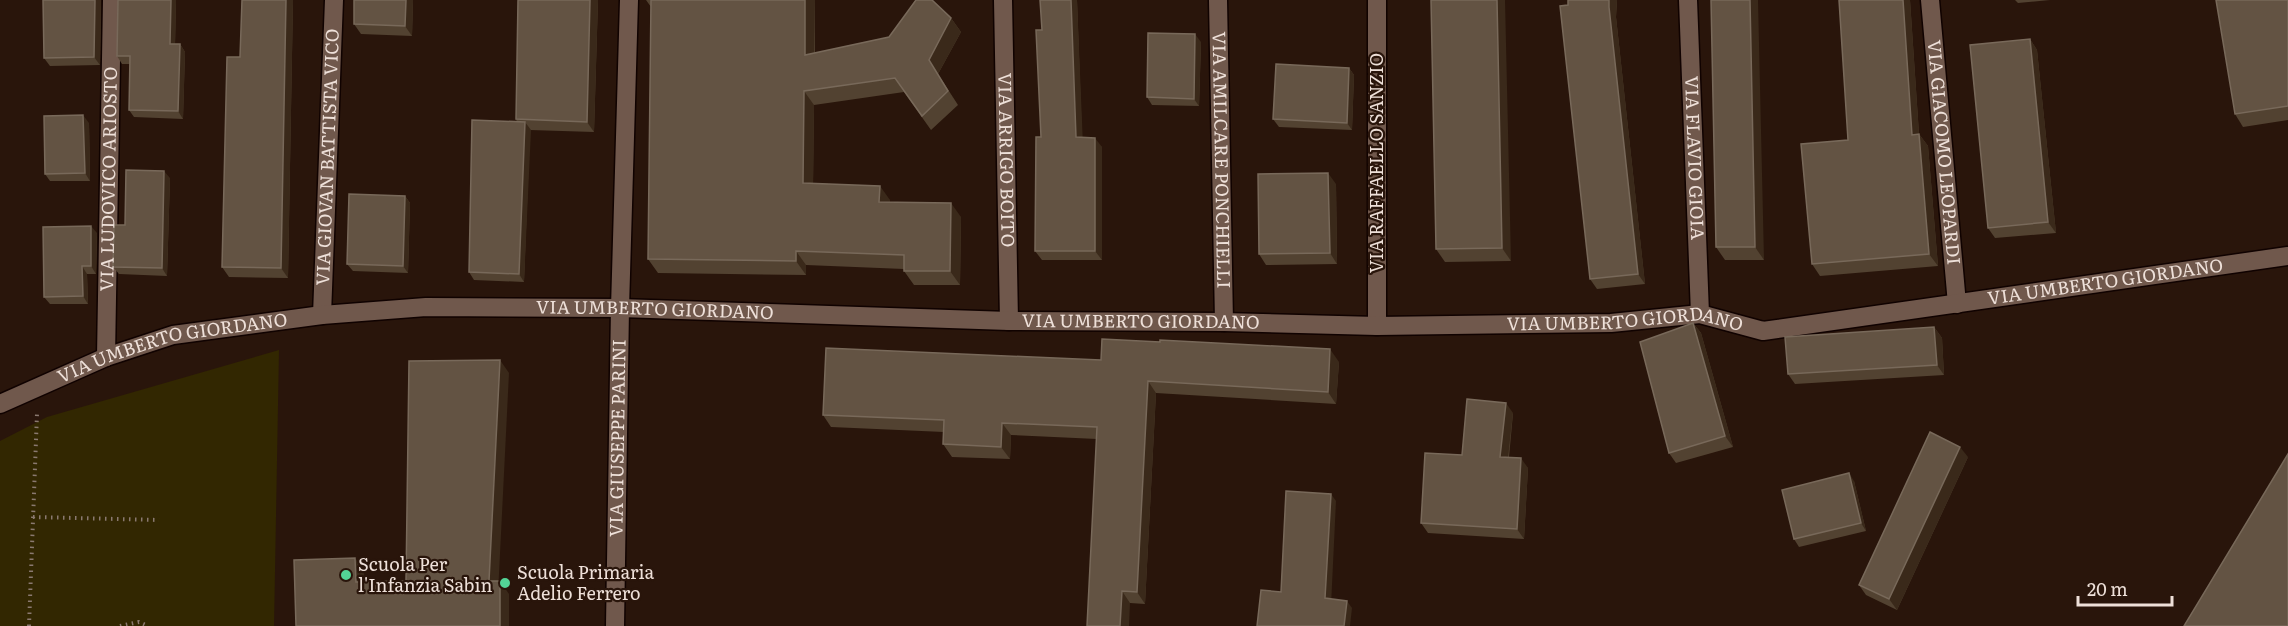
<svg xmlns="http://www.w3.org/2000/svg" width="2288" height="626" font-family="Literata,serif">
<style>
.green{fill:#322701}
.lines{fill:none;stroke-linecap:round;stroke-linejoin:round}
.minor-casing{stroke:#100200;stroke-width:21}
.path{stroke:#8a7970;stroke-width:4;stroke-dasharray:1.5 4.5;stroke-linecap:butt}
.minor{stroke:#70584c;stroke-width:18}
.wall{fill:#524231}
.shaded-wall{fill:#3a291a}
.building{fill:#635343;stroke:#78695a;stroke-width:1.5}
.poi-dot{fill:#53d396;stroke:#29150b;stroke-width:2}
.labels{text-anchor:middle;stroke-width:4.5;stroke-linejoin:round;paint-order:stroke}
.street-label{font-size:18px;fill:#eee0d9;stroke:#29150b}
.poi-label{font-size:18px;fill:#eee0d9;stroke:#29150b;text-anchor:start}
</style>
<rect width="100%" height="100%" fill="#29150b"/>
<polygon class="green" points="279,350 274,626 0,626 0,441 47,417"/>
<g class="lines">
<g class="minor-casing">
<g id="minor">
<path id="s1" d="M1003,0l6,321"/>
<path id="s2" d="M1218,0l6,322"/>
<path id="s3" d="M1688,0l12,314"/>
<path id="s4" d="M1930,0l27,304"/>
<path id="s5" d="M322,315l12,-315"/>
<polyline points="1377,326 1377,0"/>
<path id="s6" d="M106,357l6,-357"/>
<path id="s7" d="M0,404l106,-47 67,-22 149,-20 104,-8 194,1 389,13 215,1 153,4 234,-3 89,-9 63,17 525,-75"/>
<path id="s8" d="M615,626l5,-318 9,-308"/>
</g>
</g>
<g class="path">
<polyline points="33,517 159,520"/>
<polyline points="29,626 37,414"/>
<polyline points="120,626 139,622 148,626"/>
</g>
<use href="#minor" class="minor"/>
</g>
<g class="wall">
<polygon points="43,0 101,0 100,65 50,66 44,58"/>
<polygon points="118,0 176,0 175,44 180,44 185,52 183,119 134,117 129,110 130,64 122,64 117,56"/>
<polygon points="242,0 293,0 288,278 229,277 222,267 240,57"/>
<polygon points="413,0 412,36 361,34 354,24"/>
<polygon points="518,0 598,0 594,132 530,130 524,282 474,280 469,272 517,122 516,119"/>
<polygon points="646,0 815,0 815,53 889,37 951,18 961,32 938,74 958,105 931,130 904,92 814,105 813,183 890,200 890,202 961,217 960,285 914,285 904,271 904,269 806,265 806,275 658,273 648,259 651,7"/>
<polygon points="1077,0 1082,137 1102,147 1102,260 1042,260 1035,251 1041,137 1042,30"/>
<polygon points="1431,0 1511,261 1445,262 1436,249"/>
<polygon points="1568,0 1617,0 1616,17 1645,284 1597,289 1590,279"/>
<polygon points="1711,0 1764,260 1725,260 1716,247"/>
<polygon points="1839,0 1910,0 1919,134 1928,146 1938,266 1820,276 1812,264 1848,140"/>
<polygon points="2015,0 2050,0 2018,3"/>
<polygon points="2288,0 2288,120 2243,127 2235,114"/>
<polygon points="2030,39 2037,50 2056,233 1995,238 1988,228"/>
<polygon points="1201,42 1199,106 1152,105 1147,97"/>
<polygon points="1349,68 1354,75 1352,130 1279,127 1273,119"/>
<polygon points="89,123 90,181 50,181 45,174"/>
<polygon points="170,178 167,276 119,274 113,267 125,225"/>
<polygon points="1336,184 1337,264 1266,265 1259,254"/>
<polygon points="405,196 410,203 408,273 353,271 347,264"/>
<polygon points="97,233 96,274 87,274 88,304 50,304 44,297"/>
<polygon points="1693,323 1701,333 1733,447 1676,463 1669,453"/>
<polygon points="1934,327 1942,338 1944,375 1795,384 1788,374"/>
<polygon points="1160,342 1339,362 1336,404 1156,393 1145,604 1130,603 1087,626 1097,439 1011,435 1010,459 952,457 943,444 944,432 831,427 823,415 1101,360"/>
<polygon points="1513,413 1509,457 1528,468 1524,539 1428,533 1421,523 1462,455"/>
<polygon points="1968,457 1897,610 1866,595 1859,585"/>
<polygon points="1854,481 1866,531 1799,547 1794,539"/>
</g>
<g class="shaded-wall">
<polygon points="95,0 101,0 100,65 94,57"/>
<polygon points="171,0 176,0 175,51 170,44"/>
<polygon points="286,0 293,0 288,278 281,268"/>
<polygon points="406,0 413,0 412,36 405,26"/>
<polygon points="590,0 598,0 594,132 587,122"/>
<polygon points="805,0 815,0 814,69 805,55"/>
<polygon points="1071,0 1077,0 1083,146 1076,137"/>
<polygon points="1497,0 1505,0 1511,261 1502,248"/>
<polygon points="1609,0 1617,0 1616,17 1645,284 1638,274 1609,7"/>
<polygon points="1750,0 1758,0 1764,260 1755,247"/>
<polygon points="1903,0 1910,0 1919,134 1928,146 1938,266 1929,254 1912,135"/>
<polygon points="951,18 961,32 938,74 958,105 929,60"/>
<polygon points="1195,34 1201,42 1199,106 1194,99"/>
<polygon points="2030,39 2037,50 2056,233 2048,222"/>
<polygon points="180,44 185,52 183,119 178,111"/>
<polygon points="1349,68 1354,75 1352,130 1347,123"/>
<polygon points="804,91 814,105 813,197 803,183"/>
<polygon points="83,115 89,123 90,181 85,173"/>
<polygon points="525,122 531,130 524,282 519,274"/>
<polygon points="1095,138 1102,147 1102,260 1095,251"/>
<polygon points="164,171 170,178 167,276 162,268"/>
<polygon points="1328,173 1336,184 1337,264 1330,253"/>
<polygon points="880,186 890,200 889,216 879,202"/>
<polygon points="405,196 410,203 408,273 403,266"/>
<polygon points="951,203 961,217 960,285 950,271"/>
<polygon points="91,226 97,233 96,274 91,266"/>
<polygon points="796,251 806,265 806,275 796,261"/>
<polygon points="82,266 87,274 88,304 83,296"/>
<polygon points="1693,323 1701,333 1733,447 1725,436"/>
<polygon points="1934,327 1942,338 1944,375 1937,365"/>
<polygon points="1330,349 1339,362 1336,404 1328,392"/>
<polygon points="500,360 509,373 498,594 489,581"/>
<polygon points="1148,381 1156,393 1145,604 1137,592"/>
<polygon points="1506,403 1513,413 1507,467 1500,457"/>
<polygon points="1002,423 1011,435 1010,459 1001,447"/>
<polygon points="1960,447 1968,457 1897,610 1889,599"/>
<polygon points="1521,458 1528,468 1524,539 1517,529"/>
<polygon points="1849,473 1854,481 1866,531 1861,523"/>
<polygon points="1331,494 1336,501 1331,606 1325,598"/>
<polygon points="355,558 364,570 365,594 356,582"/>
<polygon points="500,581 509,594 509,626 500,626"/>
<polygon points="1122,591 1130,603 1129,626 1120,626"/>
<polygon points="1347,601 1352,608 1350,626 1344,626"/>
</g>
<g class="building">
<polygon points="43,0 95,0 94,57 44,58"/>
<polygon points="118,0 171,0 170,44 180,44 178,111 129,110 130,56 117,56"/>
<polygon points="242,0 286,0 281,268 222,267 227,57 240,57"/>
<polygon points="354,0 406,0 405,26 354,24"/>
<polygon points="518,0 590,0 587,122 516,119"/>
<polygon points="651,0 805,0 805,55 889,37 916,0 932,0 951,18 929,60 948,91 922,116 895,78 804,91 803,183 880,186 879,202 951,203 950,271 904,271 904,255 796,251 796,261 648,259"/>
<polygon points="1040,0 1071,0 1076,137 1095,138 1095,251 1035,251 1036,137 1041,137 1036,30 1042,30"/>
<polygon points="1431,0 1497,0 1502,248 1436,249"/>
<polygon points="1568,0 1609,0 1609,7 1638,274 1590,279 1560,6 1568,5"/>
<polygon points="1711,0 1750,0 1755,247 1716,247"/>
<polygon points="1839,0 1903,0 1912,135 1919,134 1929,254 1812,264 1801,144 1848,140"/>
<polygon points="2216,0 2288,0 2288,106 2235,114"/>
<polygon points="1148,33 1195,34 1194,99 1147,97"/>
<polygon points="2030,39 2048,222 1988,228 1970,45"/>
<polygon points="1276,64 1349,68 1347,123 1273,119"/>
<polygon points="83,115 85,173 45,174 44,116"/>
<polygon points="472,120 525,122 519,274 469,272"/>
<polygon points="126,170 164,171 162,268 113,267 114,225 125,225"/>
<polygon points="1328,173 1330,253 1259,254 1258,174"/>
<polygon points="349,194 405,196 403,266 347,264"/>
<polygon points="91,226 91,266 82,266 83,296 44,297 43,227"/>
<polygon points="1693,323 1725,436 1669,453 1640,342"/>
<polygon points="1934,327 1937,365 1788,374 1785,337"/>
<polygon points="1102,339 1160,342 1160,340 1330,349 1328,392 1148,381 1137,592 1122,591 1120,626 1087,626 1097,427 1002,423 1001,447 943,444 944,420 823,415 826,348 1101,360"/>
<polygon points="500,360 489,581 500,581 500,626 296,626 294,560 355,558 356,582 406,581 409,361"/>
<polygon points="1467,399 1506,403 1500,457 1521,458 1517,529 1421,523 1425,453 1462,455"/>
<polygon points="1930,432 1960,447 1889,599 1859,585"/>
<polygon points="2288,454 2288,626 2184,626"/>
<polygon points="1849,473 1861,523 1794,539 1782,490"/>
<polygon points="1286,491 1331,494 1325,598 1347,601 1344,626 1257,626 1261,590 1281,592"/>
</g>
<g class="poi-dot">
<circle cx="346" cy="575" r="6"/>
<circle cx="505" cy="583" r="6"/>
</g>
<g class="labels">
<g class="street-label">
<text dy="6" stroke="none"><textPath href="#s4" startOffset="153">VIA GIACOMO LEOPARDI</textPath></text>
<text dy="6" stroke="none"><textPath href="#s3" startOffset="158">VIA FLAVIO GIOIA</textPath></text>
<text dy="6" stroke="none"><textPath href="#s5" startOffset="158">VIA GIOVAN BATTISTA VICO</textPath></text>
<text dy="6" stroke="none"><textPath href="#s1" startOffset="160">VIA ARRIGO BOITO</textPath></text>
<text dy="6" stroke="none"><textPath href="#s2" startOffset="160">VIA AMILCARE PONCHIELLI</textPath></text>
<text transform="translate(1377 163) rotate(-90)" y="6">VIA RAFFAELLO SANZIO</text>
<text dy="6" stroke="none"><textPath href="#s6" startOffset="178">VIA LUDOVICO ARIOSTO</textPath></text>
<text dy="6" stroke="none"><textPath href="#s7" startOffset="2127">VIA UMBERTO GIORDANO</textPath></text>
<text dy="6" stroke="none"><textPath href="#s7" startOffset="670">VIA UMBERTO GIORDANO</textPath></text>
<text dy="6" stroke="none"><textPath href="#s7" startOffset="1156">VIA UMBERTO GIORDANO</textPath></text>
<text dy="6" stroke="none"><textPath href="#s7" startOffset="1641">VIA UMBERTO GIORDANO</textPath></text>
<text dy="6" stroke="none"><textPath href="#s7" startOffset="183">VIA UMBERTO GIORDANO</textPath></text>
<text dy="6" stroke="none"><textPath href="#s8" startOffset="188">VIA GIUSEPPE PARINI</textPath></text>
</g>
<g class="poi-label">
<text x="358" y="571">Scuola Per<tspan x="358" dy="21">l'Infanzia Sabin</tspan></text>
<text x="517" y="579">Scuola Primaria<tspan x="517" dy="21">Adelio Ferrero</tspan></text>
</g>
</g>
<path d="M2078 596v9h94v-9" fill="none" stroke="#eee0d9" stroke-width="3"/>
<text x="2087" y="596" font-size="18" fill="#eee0d9" stroke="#29150b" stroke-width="4.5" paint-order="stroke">20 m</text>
</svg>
